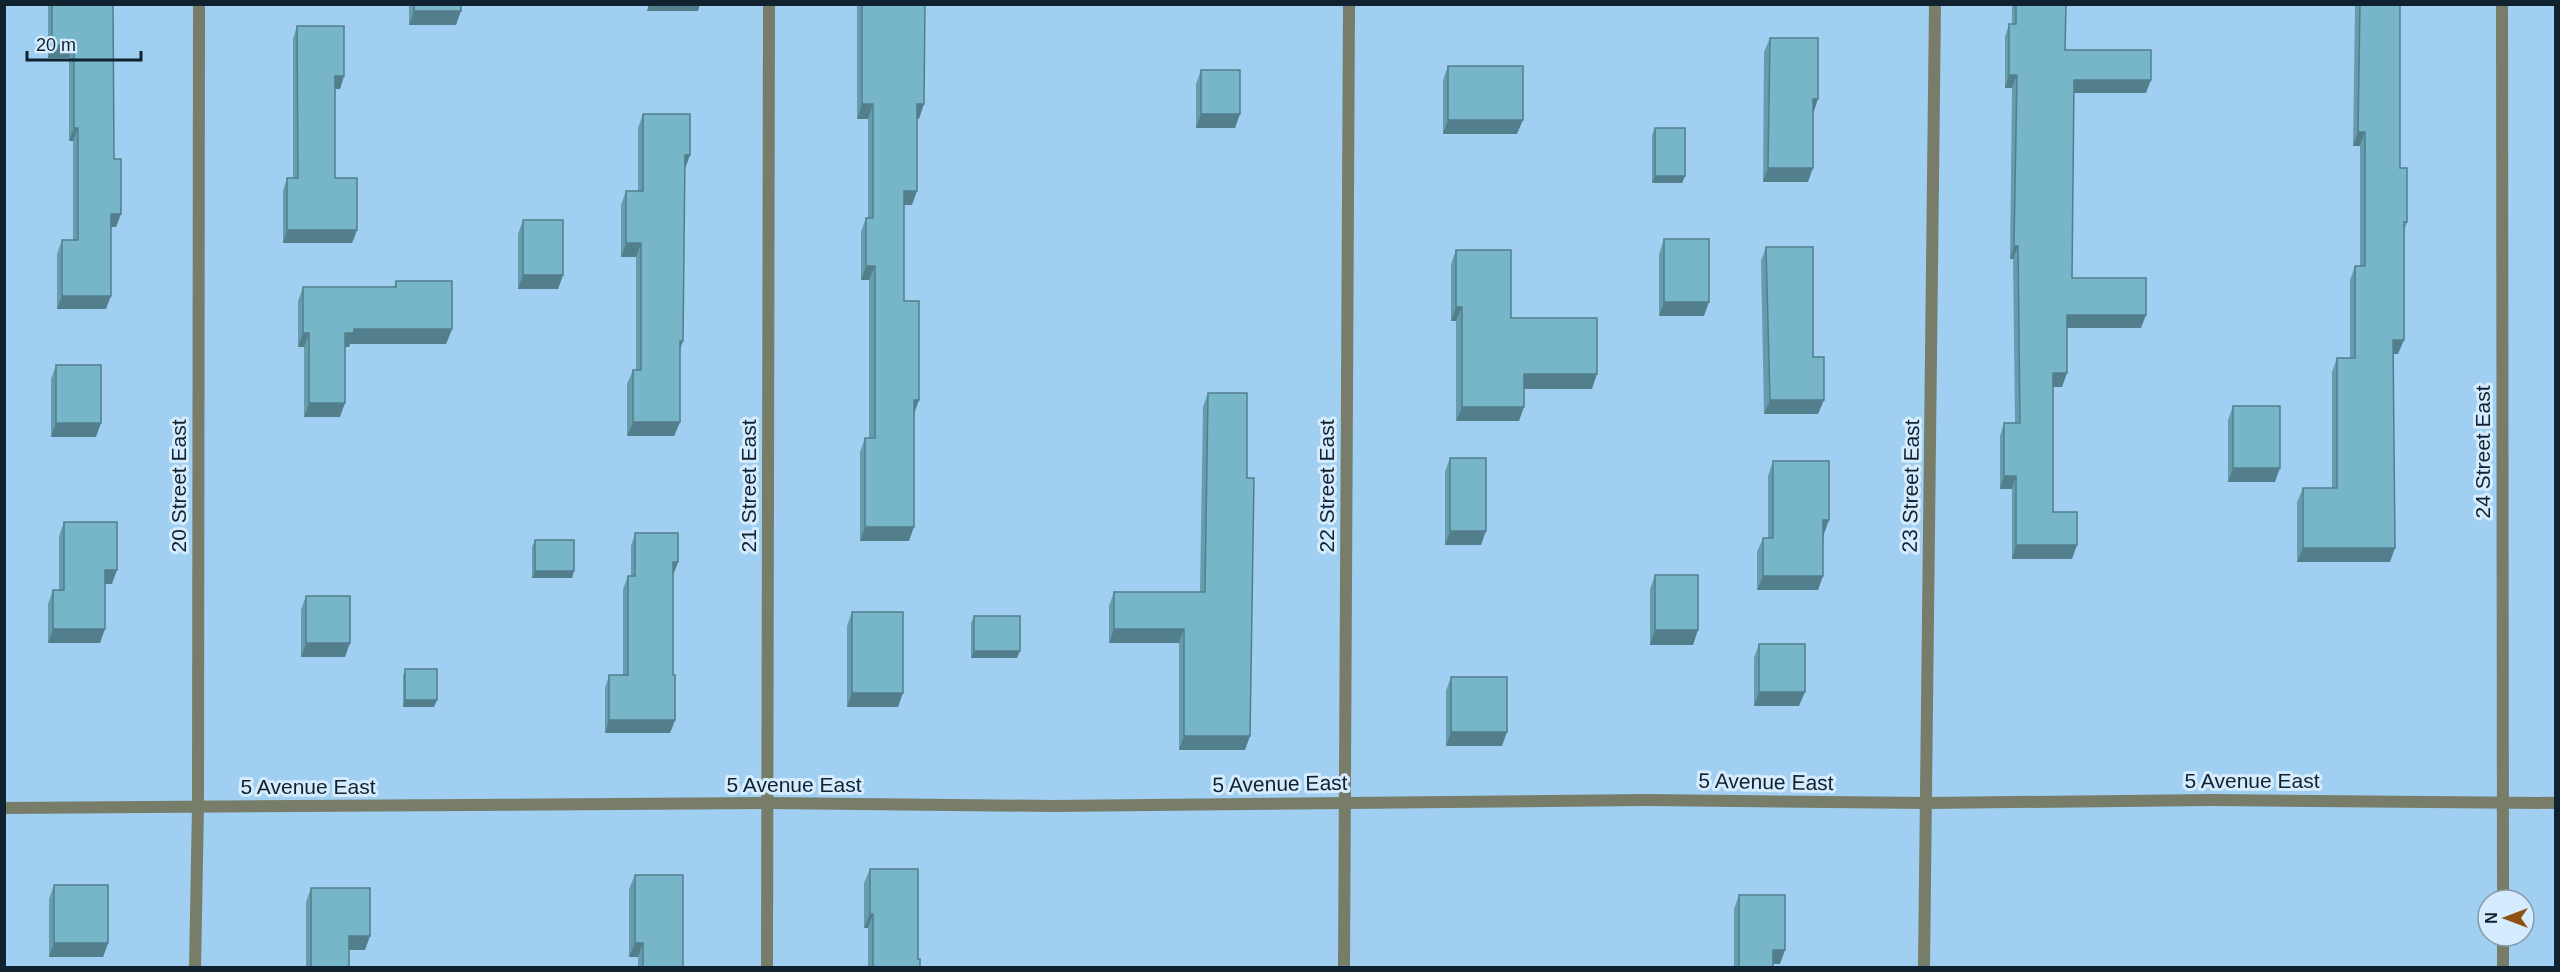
<svg xmlns="http://www.w3.org/2000/svg" width="2560" height="972" font-family="Arial,sans-serif">
<style>
.lines{fill:none;stroke-linecap:round;stroke-linejoin:round}
.minor{stroke:#777d69;stroke-width:12}
.tertiary{stroke:#777d69;stroke-width:12}
.wall{fill:#669cad}
.shaded-wall{fill:#537f8d}
.building{fill:#77b5c9;stroke:#537f8d;stroke-width:1.5}
.labels{text-anchor:middle;stroke-width:6;stroke-linejoin:round;paint-order:stroke}
.street-label{font-size:21px;fill:#10222f;stroke:#d5ecfe}
</style>
<rect width="100%" height="100%" fill="#a0cff1"/>
<g class="lines">
<g class="minor">
<polyline points="2502,4 2503,900"/>
<polyline points="4,808 768,803 1053,806 1647,800 1927,803 2212,800 2556,803"/>
<polyline points="195,968 198,806 199,4"/>
<polyline points="767,968 769,4"/>
<polyline points="1924,968 1935,4"/>
<polyline points="2503,968 2503,936"/>
</g>
<polyline class="tertiary" points="1344,968 1349,4"/>
</g>
<g class="wall">
<polygon points="48,4 113,4 114,159 116,227 111,227 106,309 57,309 57,254 62,240 73,240 73,141 69,141 69,58 48,58"/>
<polygon points="409,4 461,4 456,25 409,25"/>
<polygon points="857,4 925,4 919,119 917,119 912,205 904,205 904,301 914,414 909,541 860,541 860,452 865,438 869,438 869,280 861,280 861,232 866,218 868,218 868,119 857,119"/>
<polygon points="2012,4 2066,4 2065,50 2146,93 2074,93 2072,278 2141,328 2067,328 2062,387 2053,387 2053,512 2072,559 2012,559 2012,489 2000,489 2000,436 2004,423 2015,423 2013,259 2010,259 2012,88 2005,88 2005,37 2009,24 2012,24"/>
<polygon points="2355,4 2400,4 2400,168 2407,222 2404,231 2398,354 2393,354 2390,562 2297,562 2297,502 2303,488 2332,488 2332,372 2337,358 2350,358 2350,280 2355,266 2360,266 2360,146 2353,146"/>
<polygon points="297,26 344,76 340,89 335,89 335,178 357,230 352,243 283,243 283,191 287,178 293,178 293,39"/>
<polygon points="1770,38 1813,112 1808,182 1763,182 1764,52"/>
<polygon points="1448,66 1517,134 1443,134 1443,80"/>
<polygon points="1201,70 1235,128 1196,128 1196,84"/>
<polygon points="643,114 685,169 680,351 680,422 674,436 627,436 627,384 633,370 636,370 636,257 621,257 621,205 626,191 638,191 638,128"/>
<polygon points="1655,128 1685,176 1682,183 1652,183 1652,135"/>
<polygon points="523,220 563,275 558,289 518,289 518,234"/>
<polygon points="1664,239 1704,316 1659,316 1659,254"/>
<polygon points="1766,247 1813,357 1818,414 1764,414 1761,261"/>
<polygon points="1456,250 1511,318 1592,389 1524,389 1519,421 1456,421 1456,321 1451,321 1451,264"/>
<polygon points="396,281 452,329 446,344 350,344 349,347 345,347 340,417 304,417 304,347 298,347 298,301 303,287 394,287"/>
<polygon points="56,365 96,437 51,437 51,379"/>
<polygon points="1208,393 1245,750 1179,750 1179,643 1109,643 1109,606 1114,592 1200,592 1203,407"/>
<polygon points="2233,406 2275,482 2228,482 2228,420"/>
<polygon points="1450,458 1481,545 1445,545 1445,472"/>
<polygon points="1773,461 1824,534 1818,590 1757,590 1757,552 1763,538 1768,538 1768,476"/>
<polygon points="64,522 112,584 105,584 100,643 48,643 48,604 53,590 59,590 59,536"/>
<polygon points="635,533 678,562 673,575 673,675 675,720 670,733 605,733 605,688 609,675 623,675 623,589 628,576 631,576 631,546"/>
<polygon points="535,540 572,578 532,578 532,547"/>
<polygon points="1655,575 1693,645 1650,645 1650,589"/>
<polygon points="306,596 345,657 301,657 301,610"/>
<polygon points="852,612 898,707 847,707 847,626"/>
<polygon points="974,616 1017,658 971,658 971,623"/>
<polygon points="1759,644 1799,706 1754,706 1754,658"/>
<polygon points="405,669 434,707 403,707 403,676"/>
<polygon points="1451,677 1502,746 1446,746 1446,691"/>
<polygon points="870,869 918,959 920,968 868,968 868,928 864,928 864,883"/>
<polygon points="635,875 683,968 638,968 638,957 629,957 629,889"/>
<polygon points="54,885 108,943 103,957 49,957 49,899"/>
<polygon points="311,888 365,950 349,950 349,968 306,968 306,902"/>
<polygon points="1739,895 1780,964 1773,964 1773,968 1734,968 1734,909"/>
</g>
<g class="shaded-wall">
<polygon points="649,4 700,4 698,11 647,11"/>
<polygon points="414,11 461,11 456,25 409,25"/>
<polygon points="52,45 74,45 69,58 48,58"/>
<polygon points="2009,75 2017,75 2012,88 2005,88"/>
<polygon points="335,76 344,76 340,89 330,89"/>
<polygon points="2074,80 2151,80 2146,93 2069,93"/>
<polygon points="1813,99 1818,99 1813,114"/>
<polygon points="862,104 873,104 868,119 857,119"/>
<polygon points="917,104 924,104 919,119 912,119"/>
<polygon points="1201,114 1240,114 1235,128 1196,128"/>
<polygon points="1448,120 1523,120 1517,134 1443,134"/>
<polygon points="74,128 78,128 73,141 69,141"/>
<polygon points="2358,132 2365,132 2360,146 2353,146"/>
<polygon points="685,155 690,155 685,169"/>
<polygon points="1768,168 1813,168 1808,182 1763,182"/>
<polygon points="1655,176 1685,176 1682,183 1652,183"/>
<polygon points="904,191 917,191 912,205 899,205"/>
<polygon points="111,214 121,214 116,227 106,227"/>
<polygon points="287,230 357,230 352,243 283,243"/>
<polygon points="626,243 641,243 636,257 621,257"/>
<polygon points="2014,246 2018,246 2013,259 2010,259"/>
<polygon points="866,266 875,266 869,280 861,280"/>
<polygon points="523,275 563,275 558,289 518,289"/>
<polygon points="62,296 111,296 106,309 57,309"/>
<polygon points="1664,302 1709,302 1704,316 1659,316"/>
<polygon points="1456,307 1462,307 1456,321 1451,321"/>
<polygon points="2067,315 2146,315 2141,328 2062,328"/>
<polygon points="354,329 452,329 446,344 350,344 349,347 340,347 345,333"/>
<polygon points="303,333 309,333 304,347 298,347"/>
<polygon points="2393,340 2404,340 2398,354 2388,354"/>
<polygon points="680,341 683,341 678,355"/>
<polygon points="2053,373 2067,373 2062,387 2048,387"/>
<polygon points="1524,374 1597,374 1592,389 1519,389"/>
<polygon points="914,400 919,400 914,414"/>
<polygon points="1770,400 1824,400 1818,414 1764,414"/>
<polygon points="309,403 345,403 340,417 304,417"/>
<polygon points="1462,407 1524,407 1519,421 1456,421"/>
<polygon points="633,422 680,422 674,436 627,436"/>
<polygon points="56,423 101,423 96,437 51,437"/>
<polygon points="2233,468 2280,468 2275,482 2228,482"/>
<polygon points="2004,476 2016,476 2012,489 2000,489"/>
<polygon points="1823,520 1829,520 1824,534 1818,534"/>
<polygon points="865,527 914,527 909,541 860,541"/>
<polygon points="1450,531 1486,531 1481,545 1445,545"/>
<polygon points="2016,545 2077,545 2072,559 2012,559"/>
<polygon points="2303,548 2395,548 2390,562 2297,562"/>
<polygon points="673,562 678,562 673,575"/>
<polygon points="105,570 117,570 112,584 100,584"/>
<polygon points="535,571 574,571 572,578 532,578"/>
<polygon points="1763,576 1823,576 1818,590 1757,590"/>
<polygon points="53,629 105,629 100,643 48,643"/>
<polygon points="1114,629 1184,629 1179,643 1109,643"/>
<polygon points="1655,630 1698,630 1693,645 1650,645"/>
<polygon points="306,643 350,643 345,657 301,657"/>
<polygon points="974,651 1020,651 1017,658 971,658"/>
<polygon points="1759,692 1805,692 1799,706 1754,706"/>
<polygon points="852,693 903,693 898,707 847,707"/>
<polygon points="405,700 437,700 434,707 403,707"/>
<polygon points="609,720 675,720 670,733 605,733"/>
<polygon points="1451,732 1507,732 1502,746 1446,746"/>
<polygon points="1184,736 1250,736 1245,750 1179,750"/>
<polygon points="870,914 873,914 868,928 864,928"/>
<polygon points="349,936 370,936 365,950 344,950"/>
<polygon points="54,943 108,943 103,957 49,957"/>
<polygon points="635,943 643,943 638,957 629,957"/>
<polygon points="1773,950 1785,950 1780,964 1768,964"/>
</g>
<g class="building">
<polygon points="52,4 113,4 114,159 121,159 121,214 111,214 111,296 62,296 62,240 78,240 78,128 74,128 74,45 52,45"/>
<rect x="414" y="4" width="47" height="7"/>
<polygon points="862,4 925,4 924,104 917,104 917,191 904,191 904,301 919,301 919,400 914,400 914,527 865,527 865,438 875,438 875,266 866,266 866,218 873,218 873,104 862,104"/>
<polygon points="2016,4 2066,4 2065,50 2151,50 2151,80 2074,80 2072,278 2146,278 2146,315 2067,315 2067,373 2053,373 2053,512 2077,512 2077,545 2016,545 2016,476 2004,476 2004,423 2020,423 2018,246 2014,246 2017,75 2009,75 2009,24 2016,24"/>
<polygon points="2360,4 2400,4 2400,168 2407,168 2407,222 2404,222 2404,340 2393,340 2395,548 2303,548 2303,488 2337,488 2337,358 2355,358 2355,266 2365,266 2365,132 2358,132"/>
<polygon points="297,26 344,26 344,76 335,76 335,178 357,178 357,230 287,230 287,178 298,178"/>
<polygon points="1770,38 1818,38 1818,99 1813,99 1813,168 1768,168"/>
<rect x="1448" y="66" width="75" height="54"/>
<rect x="1201" y="70" width="39" height="44"/>
<polygon points="643,114 690,114 690,155 685,155 683,341 680,341 680,422 633,422 633,370 641,370 641,243 626,243 626,191 643,191"/>
<rect x="1655" y="128" width="30" height="48"/>
<rect x="523" y="220" width="40" height="55"/>
<rect x="1664" y="239" width="45" height="63"/>
<polygon points="1766,247 1813,247 1813,357 1824,357 1824,400 1770,400"/>
<polygon points="1456,250 1511,250 1511,318 1597,318 1597,374 1524,374 1524,407 1462,407 1462,307 1456,307"/>
<polygon points="396,281 452,281 452,329 354,329 354,333 345,333 345,403 309,403 309,333 303,333 303,287 396,287"/>
<rect x="56" y="365" width="45" height="58"/>
<polygon points="1208,393 1247,393 1247,478 1254,478 1250,736 1184,736 1184,629 1114,629 1114,592 1205,592"/>
<rect x="2233" y="406" width="47" height="62"/>
<rect x="1450" y="458" width="36" height="73"/>
<polygon points="1773,461 1829,461 1829,520 1823,520 1823,576 1763,576 1763,538 1773,538"/>
<polygon points="64,522 117,522 117,570 105,570 105,629 53,629 53,590 64,590"/>
<polygon points="635,533 678,533 678,562 673,562 673,675 675,675 675,720 609,720 609,675 628,675 628,576 635,576"/>
<rect x="535" y="540" width="39" height="31"/>
<rect x="1655" y="575" width="43" height="55"/>
<rect x="306" y="596" width="44" height="47"/>
<rect x="852" y="612" width="51" height="81"/>
<rect x="974" y="616" width="46" height="35"/>
<rect x="1759" y="644" width="46" height="48"/>
<rect x="405" y="669" width="32" height="31"/>
<rect x="1451" y="677" width="56" height="55"/>
<polygon points="870,869 918,869 918,959 920,959 920,968 873,968 873,914 870,914"/>
<polygon points="635,875 683,875 683,968 643,968 643,943 635,943"/>
<rect x="54" y="885" width="54" height="58"/>
<polygon points="311,888 370,888 370,936 349,936 349,968 311,968"/>
<polygon points="1739,895 1785,895 1785,950 1773,950 1773,968 1739,968"/>
</g>
<g class="labels">
<g class="street-label">
<text transform="translate(2483 452) rotate(-90)" y="7">24 Street East</text>
<text transform="translate(179 486) rotate(-90)" y="7">20 Street East</text>
<text transform="translate(749 486) rotate(-90)" y="7">21 Street East</text>
<text transform="translate(1327 486) rotate(-90)" y="7">22 Street East</text>
<text transform="translate(1911 486) rotate(-89)" y="7">23 Street East</text>
<text x="2252" y="788">5 Avenue East</text>
<text transform="translate(1766 782) rotate(1)" y="7">5 Avenue East</text>
<text transform="translate(1280 784) rotate(-1)" y="7">5 Avenue East</text>
<text x="794" y="792">5 Avenue East</text>
<text x="308" y="794">5 Avenue East</text>
</g>
</g>
<rect width="2560" height="972" fill="none" stroke="#10222f" stroke-width="12"/>
<g transform="translate(2506 918) rotate(270)"><circle r="28" fill="#d5ecfe" stroke="#869bab" stroke-width="1.5"/>
<path d="M0-4.5L10 22L0 15L-10 22Z" fill="#8e5111"/>
<text y="-9" font-size="16" font-weight="bold" text-anchor="middle" fill="#10222f">N</text>
</g>
<path d="M27 51v9h114v-9" fill="none" stroke="#10222f" stroke-width="3"/>
<text x="36" y="51" font-size="18" fill="#10222f" stroke="#d5ecfe" stroke-width="4.5" paint-order="stroke">20 m</text>
</svg>
